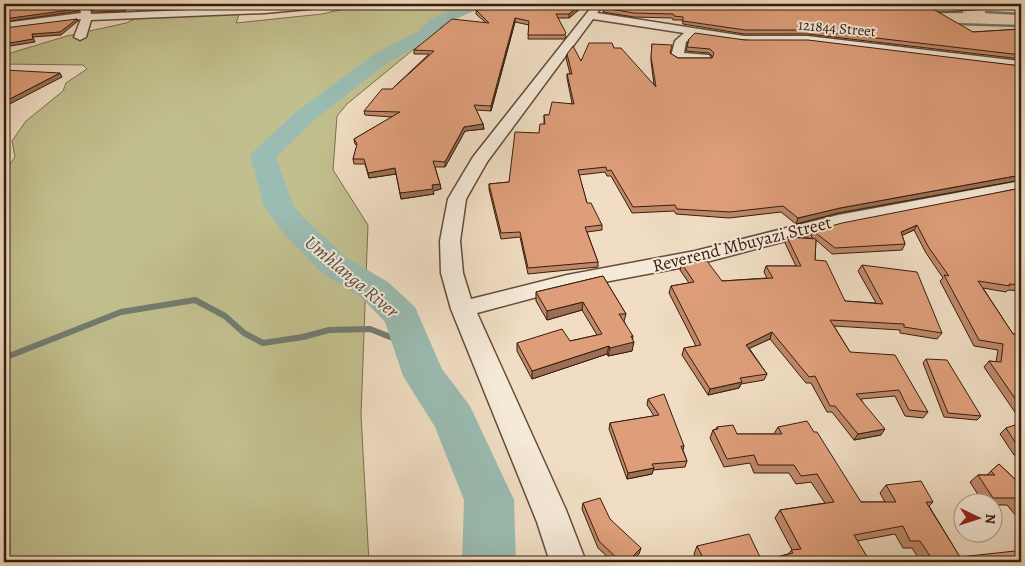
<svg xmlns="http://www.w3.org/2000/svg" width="1025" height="566" font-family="Alegreya,serif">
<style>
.green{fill:#c2bf8e;stroke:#7c6e4e}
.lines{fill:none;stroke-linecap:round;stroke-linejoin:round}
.stream-far1{stroke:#727c70;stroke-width:2.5}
.stream{stroke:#727c70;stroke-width:6}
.river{fill:#9abcb2;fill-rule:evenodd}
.minor-casing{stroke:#644c3a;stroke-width:3}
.minor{fill:#f5e9d8;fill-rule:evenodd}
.wall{fill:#bf8869;stroke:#361c0d}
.shaded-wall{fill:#9b6f55;stroke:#361c0d}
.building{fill:#de9e7a;stroke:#361c0d}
.labels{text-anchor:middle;stroke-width:4;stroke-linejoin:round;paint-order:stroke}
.far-street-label{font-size:15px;fill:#361c0d;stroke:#f5e9d8}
.street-label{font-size:18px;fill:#361c0d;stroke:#f5e9d8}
.water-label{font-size:19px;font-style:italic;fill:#544c3f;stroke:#f5e9d8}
</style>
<rect width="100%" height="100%" fill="#f0ddc3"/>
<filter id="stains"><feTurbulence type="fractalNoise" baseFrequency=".004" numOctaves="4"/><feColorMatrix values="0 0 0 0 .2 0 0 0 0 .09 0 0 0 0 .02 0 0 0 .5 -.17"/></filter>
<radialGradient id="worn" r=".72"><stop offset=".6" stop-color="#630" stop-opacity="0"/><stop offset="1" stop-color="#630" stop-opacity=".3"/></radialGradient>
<polygon class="green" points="161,4 243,4 236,23 322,14 365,4 486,4 447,22 347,104 337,116 333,170 368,225 361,415 369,562 4,562 4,173 15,157 12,141 26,121 63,91 66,83 87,69 83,65 4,64 4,55 67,36 126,23 133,20 137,11"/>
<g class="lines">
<g class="stream-far1">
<polyline points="931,12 962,12"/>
<polyline points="986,12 1021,14"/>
<polyline points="953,24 1021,26"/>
</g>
<polyline class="stream" points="4,358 121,312 195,300 225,316 244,333 263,343 303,337 329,330 370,329 413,346"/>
<polygon class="river" points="465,4 484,4 482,7 443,25 429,40 390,61 312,122 276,157 293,205 307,221 347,258 388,282 415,307 442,369 470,406 514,500 516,562 462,562 464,500 435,427 403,376 385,322 362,298 323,274 285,235 264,207 250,155 296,112 376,53 417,32 431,19"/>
<g class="minor-casing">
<g id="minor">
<polygon points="79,4 89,4 91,14 265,7 301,4 335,4 330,7 265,13 91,20 86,37 80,40 74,37 81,19 4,29 4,23 81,13"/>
<polygon points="594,4 604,4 597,13 744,36 807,36 1021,61 1021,69 807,42 744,42 694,35 686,42 684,53 709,55 711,58 709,61 677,60 671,56 675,41 684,33 593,19 487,162 466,199 460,241 463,273 471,299 567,275 695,251 838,215 1021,181 1021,191 839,227 695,265 567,289 477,313 566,510 586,562 550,562 537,522 451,309 441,273 440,241 448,199 473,157"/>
<polygon points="676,4 1006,4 1001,7 948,11 735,11 681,7"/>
</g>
</g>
<use href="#minor" class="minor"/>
</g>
<g class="wall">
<polygon points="129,4 125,11 93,12 91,9"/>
<polygon points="486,4 592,4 589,8 581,8 569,18 558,18 566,37 564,39 528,39 529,25 515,22 491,111 476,110 483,124 484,129 465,131 445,167 435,167 440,184 441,189 433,191 434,194 401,199 396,174 369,178 365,164 354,164 353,159 357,146 355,144 354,139 392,117 365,115 364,111 392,89 429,54 414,54 414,50 485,22 476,14 476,10 490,9"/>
<polygon points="605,4 682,5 973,32 1021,29 1021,59 807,34 744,34 683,24 682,20 673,20 672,18 634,17 603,12"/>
<polygon points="689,39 745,40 1021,66 1021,180 838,213 796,224 781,212 729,218 676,214 674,211 632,213 611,176 607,176 605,172 579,175 587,203 602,225 602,230 587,232 598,262 598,267 528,274 520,237 501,239 489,189 489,184 509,182 544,124 544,115 549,115 572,103 567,78 567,74 570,74 566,58 567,54 581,61 614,48 654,85 651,61 652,44 670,53 678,58 712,58 712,56 709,53 686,51"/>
<polygon points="1021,188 1021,291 1008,290 1006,292 983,288 1013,334 1021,335 1021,421 984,367 989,361 996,362 998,350 974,346 940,281 943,278 926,253 914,230 902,235 905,244 902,250 832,254 816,240 815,260 845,301 876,303 858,271 862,265 942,333 937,339 900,333 900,330 834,326 850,352 928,412 923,418 905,416 895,396 861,399 881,435 854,440 832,412 827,412 811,383 806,383 770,339 749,348 767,374 764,380 741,384 739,388 708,395 682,355 684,348 696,346 669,293 671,286 689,283 680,270 682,264 722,281 767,278 764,272 766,266 796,266 785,243 787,237 813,238 811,236 813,231"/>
<polygon points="603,276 626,314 624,321 632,339 632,351 608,356 607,354 532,379 517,351 517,343 570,341 597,335 582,310 547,320 536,301 536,292"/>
<polygon points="926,359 981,416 977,420 944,417 923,363"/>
<polygon points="648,399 684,446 683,450 687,461 685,467 653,470 652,474 627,479 609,429 610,423 654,416 647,405"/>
<polygon points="1021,425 1021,456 1014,455 1000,434 1006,428"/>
<polygon points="717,427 737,434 774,434 778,427 861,502 885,502 880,493 886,485 933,502 929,506 960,557 1021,562 921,562 912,548 903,548 895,534 857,541 869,560 867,562 697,562 694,554 697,546 762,561 788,554 792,550 775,518 780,510 825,503 811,482 796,484 789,473 754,473 750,463 724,467 710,438 713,430 716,429"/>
<polygon points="999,464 1021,485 1021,522 1007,505 992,505 992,504 984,504 970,482 978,475 987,475"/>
<polygon points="583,503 610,519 639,554 631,562 613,562 598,548 582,509"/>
</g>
<g class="shaded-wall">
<polygon points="77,4 79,11 4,22 4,19 78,4"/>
<polygon points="126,4 129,4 125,11 124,8"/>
<polygon points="244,4 279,4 245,6"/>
<polygon points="581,4 581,8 569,18 569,14"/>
<polygon points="515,18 515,22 491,111 491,106"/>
<polygon points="77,19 78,21 61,35 33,37 35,42 4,47 4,44"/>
<polygon points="60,73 62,77 4,107 4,102"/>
<polygon points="483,124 484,129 465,131 445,167 445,162 464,127"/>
<polygon points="395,168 396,174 369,178 368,173"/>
<polygon points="1021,175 1021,180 838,213 796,224 798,218 840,208"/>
<polygon points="440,184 441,189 433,191 434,194 401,199 400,193 432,185"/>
<polygon points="917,225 914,230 897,238 901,232"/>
<polygon points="583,302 582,310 547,320 547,311"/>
<polygon points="772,332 770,339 744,351 746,345"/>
<polygon points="631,336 633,336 632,343 634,342 632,351 608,356 610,348"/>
<polygon points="609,346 607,354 532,379 532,371"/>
<polygon points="742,382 739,388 708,395 710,389"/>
<polygon points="885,429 881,435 854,440 858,434"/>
<polygon points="654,468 652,474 627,479 628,473"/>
<polygon points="641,548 639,554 631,562 627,562"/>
</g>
<g class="building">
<polygon points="4,4 76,4 77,9 4,19"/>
<polygon points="90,4 126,4 124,8 91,9"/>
<polygon points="489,4 589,4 581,4 569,14 556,14 566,33 564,35 528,35 529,21 515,18 491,106 474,105 483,124 464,127 445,162 433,161 440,184 432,185 433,189 400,193 395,168 368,173 364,159 353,159 357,144 354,139 400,112 364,111 382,89 392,89 434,51 414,50 452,19 489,23 476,10 492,9"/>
<polygon points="605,4 679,4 682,5 736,9 933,9 973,32 1021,29 1021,55 808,30 745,30 683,21 683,17 674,16 673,14 634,13 604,8"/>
<polygon points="77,19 60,32 32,34 33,39 4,44 4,28"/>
<polygon points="695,33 745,40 808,40 1021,66 1021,175 840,208 798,218 783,206 730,212 677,209 675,205 633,207 611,170 607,171 606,167 578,170 587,203 591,203 602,225 585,227 598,262 528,268 520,232 501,233 489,184 509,182 515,132 539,133 540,124 545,124 544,115 549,115 552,102 574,104 567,74 572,74 567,54 573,46 581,61 589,43 612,43 614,48 621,48 656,87 651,57 652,44 672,45 670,53 678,58 712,58 714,53 710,49 687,47 689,39"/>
<polygon points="4,70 60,73 4,102"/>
<polygon points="1021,188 1021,285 1009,284 1010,286 978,281 1013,334 1021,335 1021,407 989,361 1001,362 1003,344 979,340 944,275 949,276 929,248 917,225 901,232 905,244 835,248 813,231 842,223"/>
<polygon points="787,237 816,239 815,260 826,261 845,301 883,304 862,265 917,272 942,333 904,327 904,324 830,320 850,352 895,355 928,412 909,410 899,390 856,394 885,429 858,434 835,406 830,406 815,376 809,377 772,332 746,345 767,374 740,378 742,382 710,389 684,348 701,345 671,286 694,282 682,264 707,261 722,281 773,278 766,266 801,266"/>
<polygon points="603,276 626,314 619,314 633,336 631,336 634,342 610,348 609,346 532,371 517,343 562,329 570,341 602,334 583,302 547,311 536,292"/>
<polygon points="926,359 947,360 981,416 948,413"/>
<polygon points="664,394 684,446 681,446 687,461 652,464 654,468 628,473 610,423 659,415 648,399"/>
<polygon points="807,421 814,432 817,432 861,502 896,502 886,485 921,481 933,502 926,502 960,557 1015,551 1021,559 1021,562 934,562 920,541 910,541 903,526 854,535 869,560 858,562 705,562 697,546 749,534 762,561 793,553 791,550 801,549 780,510 834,502 817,474 801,476 794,465 758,465 754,455 727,459 713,430 718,429 717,427 733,425 737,434 782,434 778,427"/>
<polygon points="1018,424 1021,425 1021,450 1020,450 1006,428"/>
<polygon points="999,464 1021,485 1021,506 1015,498 993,498 978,475 995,475 991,471"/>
<polygon points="600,498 610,519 641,548 627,562 621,562 599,541 583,503"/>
</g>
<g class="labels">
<g class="far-street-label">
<text transform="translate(837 28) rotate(5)" y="5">121844 Street</text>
</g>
<g class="street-label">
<text transform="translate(742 244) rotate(-14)" y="6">Reverend Mbuyazi Street</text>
</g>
<g class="water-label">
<text transform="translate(352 276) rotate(40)" y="7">Umhlanga River</text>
</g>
</g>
<rect width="1025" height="566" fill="none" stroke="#f0ddc3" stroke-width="20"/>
<rect x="5" y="5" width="1015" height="556" fill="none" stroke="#361c0d" stroke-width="2.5"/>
<rect x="10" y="10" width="1005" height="546" fill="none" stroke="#361c0d"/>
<g transform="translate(978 518) rotate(94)"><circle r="24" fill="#f5e9d8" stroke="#a99787"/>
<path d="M0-4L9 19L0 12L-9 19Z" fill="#8f2418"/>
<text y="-8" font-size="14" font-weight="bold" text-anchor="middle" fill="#361c0d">N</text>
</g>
<rect width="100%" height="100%" filter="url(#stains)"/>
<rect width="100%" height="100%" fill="url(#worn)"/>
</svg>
